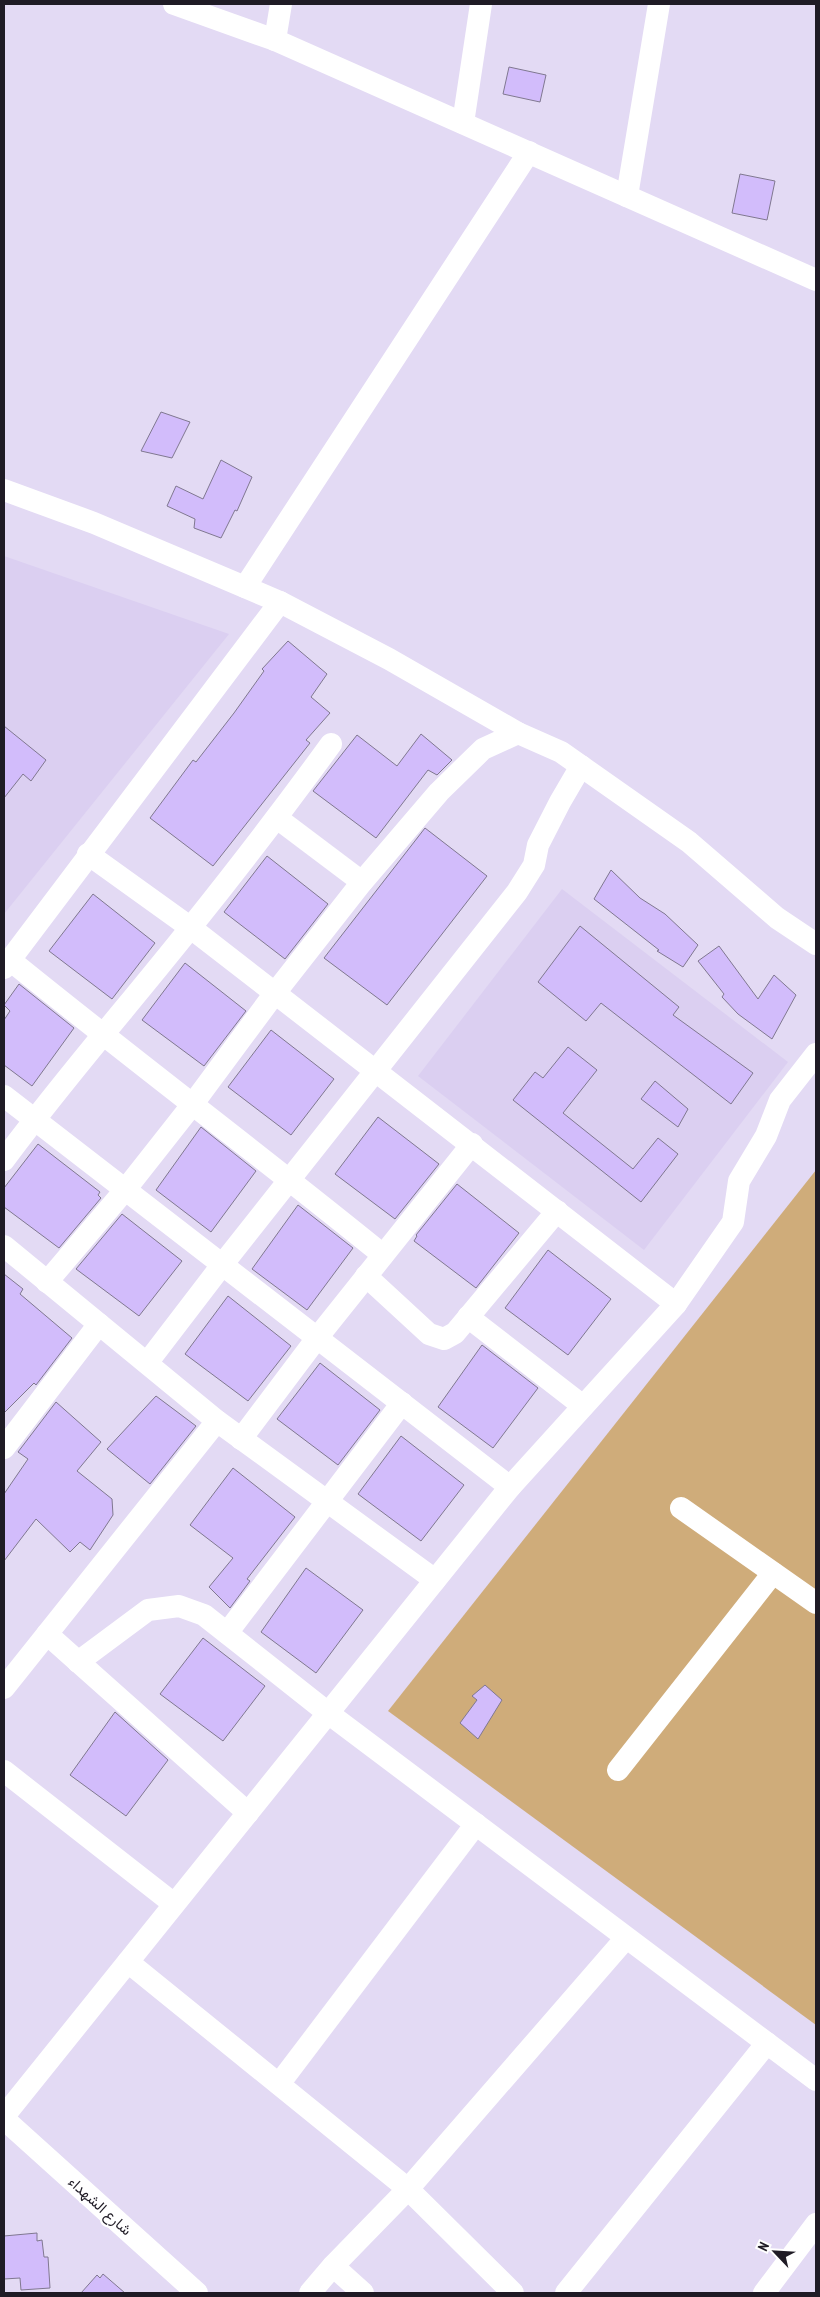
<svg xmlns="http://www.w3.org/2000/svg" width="820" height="2297" font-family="'PT Sans Narrow',Vazirmatn,sans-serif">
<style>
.built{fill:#dbcff1}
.green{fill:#cfac7a}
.building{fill:#d2bcfb;stroke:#807890}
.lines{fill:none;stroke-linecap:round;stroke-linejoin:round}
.minor{stroke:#fff;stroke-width:22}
.labels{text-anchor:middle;stroke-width:4.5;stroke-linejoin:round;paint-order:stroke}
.street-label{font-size:15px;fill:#1f1b25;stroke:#fff}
</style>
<rect width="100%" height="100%" fill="#e3daf4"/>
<g class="built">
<polygon points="4,556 229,634 4,914"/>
<polygon points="562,889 788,1062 644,1250 418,1076"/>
</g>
<polygon class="green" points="816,1170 816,2025 388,1711"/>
<g class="building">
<polygon points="509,67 546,75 540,102 503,94"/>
<polygon points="740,174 775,181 767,220 732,213"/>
<polygon points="161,412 190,422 172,458 141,451"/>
<polygon points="221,460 252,477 237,511 235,510 221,538 194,528 195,519 167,506 176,486 203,499"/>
<polygon points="288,641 327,674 311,697 330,713 306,740 310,743 213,866 150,818 193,760 196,762 234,713 264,671 262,669"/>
<polygon points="4,726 46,760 31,781 23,774 4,798"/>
<polygon points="421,734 452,760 437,775 428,770 376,838 313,791 357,735 397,766"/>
<polygon points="425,828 487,876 387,1005 324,958"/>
<polygon points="267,856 328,904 285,959 224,912"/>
<polygon points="611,870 640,898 665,914 698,945 683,967 657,951 659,950 594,899"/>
<polygon points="93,894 155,943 112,999 49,951"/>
<polygon points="580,926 679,1007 673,1015 753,1073 731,1104 601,1003 586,1021 538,982"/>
<polygon points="719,946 758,999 774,975 796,995 772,1039 738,1014 722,997 724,994 698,961"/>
<polygon points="185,963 246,1011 204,1066 142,1020"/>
<polygon points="19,984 74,1028 32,1086 4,1065 4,1020 10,1011 4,1005"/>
<polygon points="271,1030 334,1079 291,1135 228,1087"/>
<polygon points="568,1047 597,1070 563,1113 633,1169 658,1138 678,1154 641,1202 513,1100 535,1072 543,1078"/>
<polygon points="655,1081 688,1109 678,1127 641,1099"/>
<polygon points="378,1117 439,1164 395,1219 335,1174"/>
<polygon points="201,1127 256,1171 211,1232 156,1190"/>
<polygon points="38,1144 100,1192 98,1195 101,1198 59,1248 4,1207 4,1188"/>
<polygon points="457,1184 519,1233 476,1288 414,1241 417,1236 416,1235"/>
<polygon points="298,1205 353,1248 307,1310 252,1269"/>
<polygon points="122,1214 182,1261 139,1316 76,1269"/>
<polygon points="548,1250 611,1299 568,1355 505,1308"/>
<polygon points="4,1274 23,1289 20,1294 72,1338 36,1385 34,1383 4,1413"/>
<polygon points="228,1296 291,1346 248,1401 185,1354"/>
<polygon points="482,1345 538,1388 493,1448 438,1407"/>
<polygon points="320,1363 380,1410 338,1465 277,1419"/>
<polygon points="156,1396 196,1426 150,1484 107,1449"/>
<polygon points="56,1402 101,1442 77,1471 112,1499 113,1515 90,1550 80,1542 70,1552 36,1519 4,1561 4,1494 28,1459 18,1452"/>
<polygon points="401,1436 464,1485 421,1541 358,1494"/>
<polygon points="233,1468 295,1517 247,1579 250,1581 230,1608 209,1587 233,1558 190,1525"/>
<polygon points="306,1568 363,1610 316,1673 261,1632"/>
<polygon points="203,1638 265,1686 223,1741 160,1694"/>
<polygon points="485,1685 502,1700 478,1739 460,1723 477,1700 472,1696"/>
<polygon points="115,1712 168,1760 126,1816 70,1775"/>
<polygon points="37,2233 37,2241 42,2240 44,2257 48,2257 50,2288 21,2290 20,2278 4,2279 4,2236"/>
<polygon points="103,2274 125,2293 81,2293 97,2275 100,2278"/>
</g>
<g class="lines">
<g class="minor">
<polyline points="174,4 275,40 816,280"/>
<polyline points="275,40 281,4"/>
<polyline points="463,123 481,4"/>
<polyline points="627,196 659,4"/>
<polyline points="4,490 94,523 280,602 389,659 518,733 561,752 689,842 777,918 816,944"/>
<polyline points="245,587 529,152"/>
<polyline points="277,818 362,882"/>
<polyline points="88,854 191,928 676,1304"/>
<path d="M10,960c123,100 250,195 373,295"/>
<polyline points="4,968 280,602"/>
<polyline points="4,1096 510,1487"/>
<path d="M4,1160c59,-80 125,-155 187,-233 48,-60 95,-121 140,-183"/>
<polyline points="4,1246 217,1421 435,1580"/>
<polyline points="366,1276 429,1334 444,1339 455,1333 557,1211"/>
<polyline points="47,1282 125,1190 192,1105 275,993 362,882 439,792 483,749 518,733"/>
<polyline points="468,1317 583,1406"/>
<polyline points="147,1363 222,1265 517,892 534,865 538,845 560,802 581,766"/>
<polyline points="241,1439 317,1338 472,1144"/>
<polyline points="4,1448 99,1324"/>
<polyline points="681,1508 816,1603"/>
<polyline points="227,1633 402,1403"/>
<polyline points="47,1634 248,1813"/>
<polyline points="78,1662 148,1610 179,1606 204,1615 328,1713 816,2080"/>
<polyline points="4,1688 217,1421"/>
<polyline points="618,1770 773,1573"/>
<polyline points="4,1771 174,1904"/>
<polyline points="128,1962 408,2189 513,2293"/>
<polyline points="279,2084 476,1824"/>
<polyline points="4,2116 510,1487 676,1304 733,1222 739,1181 766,1136 780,1100 816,1054"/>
<polyline points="4,2119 197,2293"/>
<polyline points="333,2266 363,2293"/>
<polyline points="310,2293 333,2266 408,2189 626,1938"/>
<polyline points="566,2293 767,2043"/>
<polyline points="764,2293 816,2224"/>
</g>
</g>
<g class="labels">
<g class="street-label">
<text transform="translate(100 2206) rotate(42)" y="5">شارع الشهداء</text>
</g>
</g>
<rect width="820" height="2297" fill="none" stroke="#1f1b25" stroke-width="10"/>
<g transform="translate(775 2252) rotate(295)" stroke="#ffffff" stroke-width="4" paint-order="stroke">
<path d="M0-4L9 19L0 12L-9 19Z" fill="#1f1b25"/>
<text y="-8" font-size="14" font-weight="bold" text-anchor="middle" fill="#1f1b25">N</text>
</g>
</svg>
